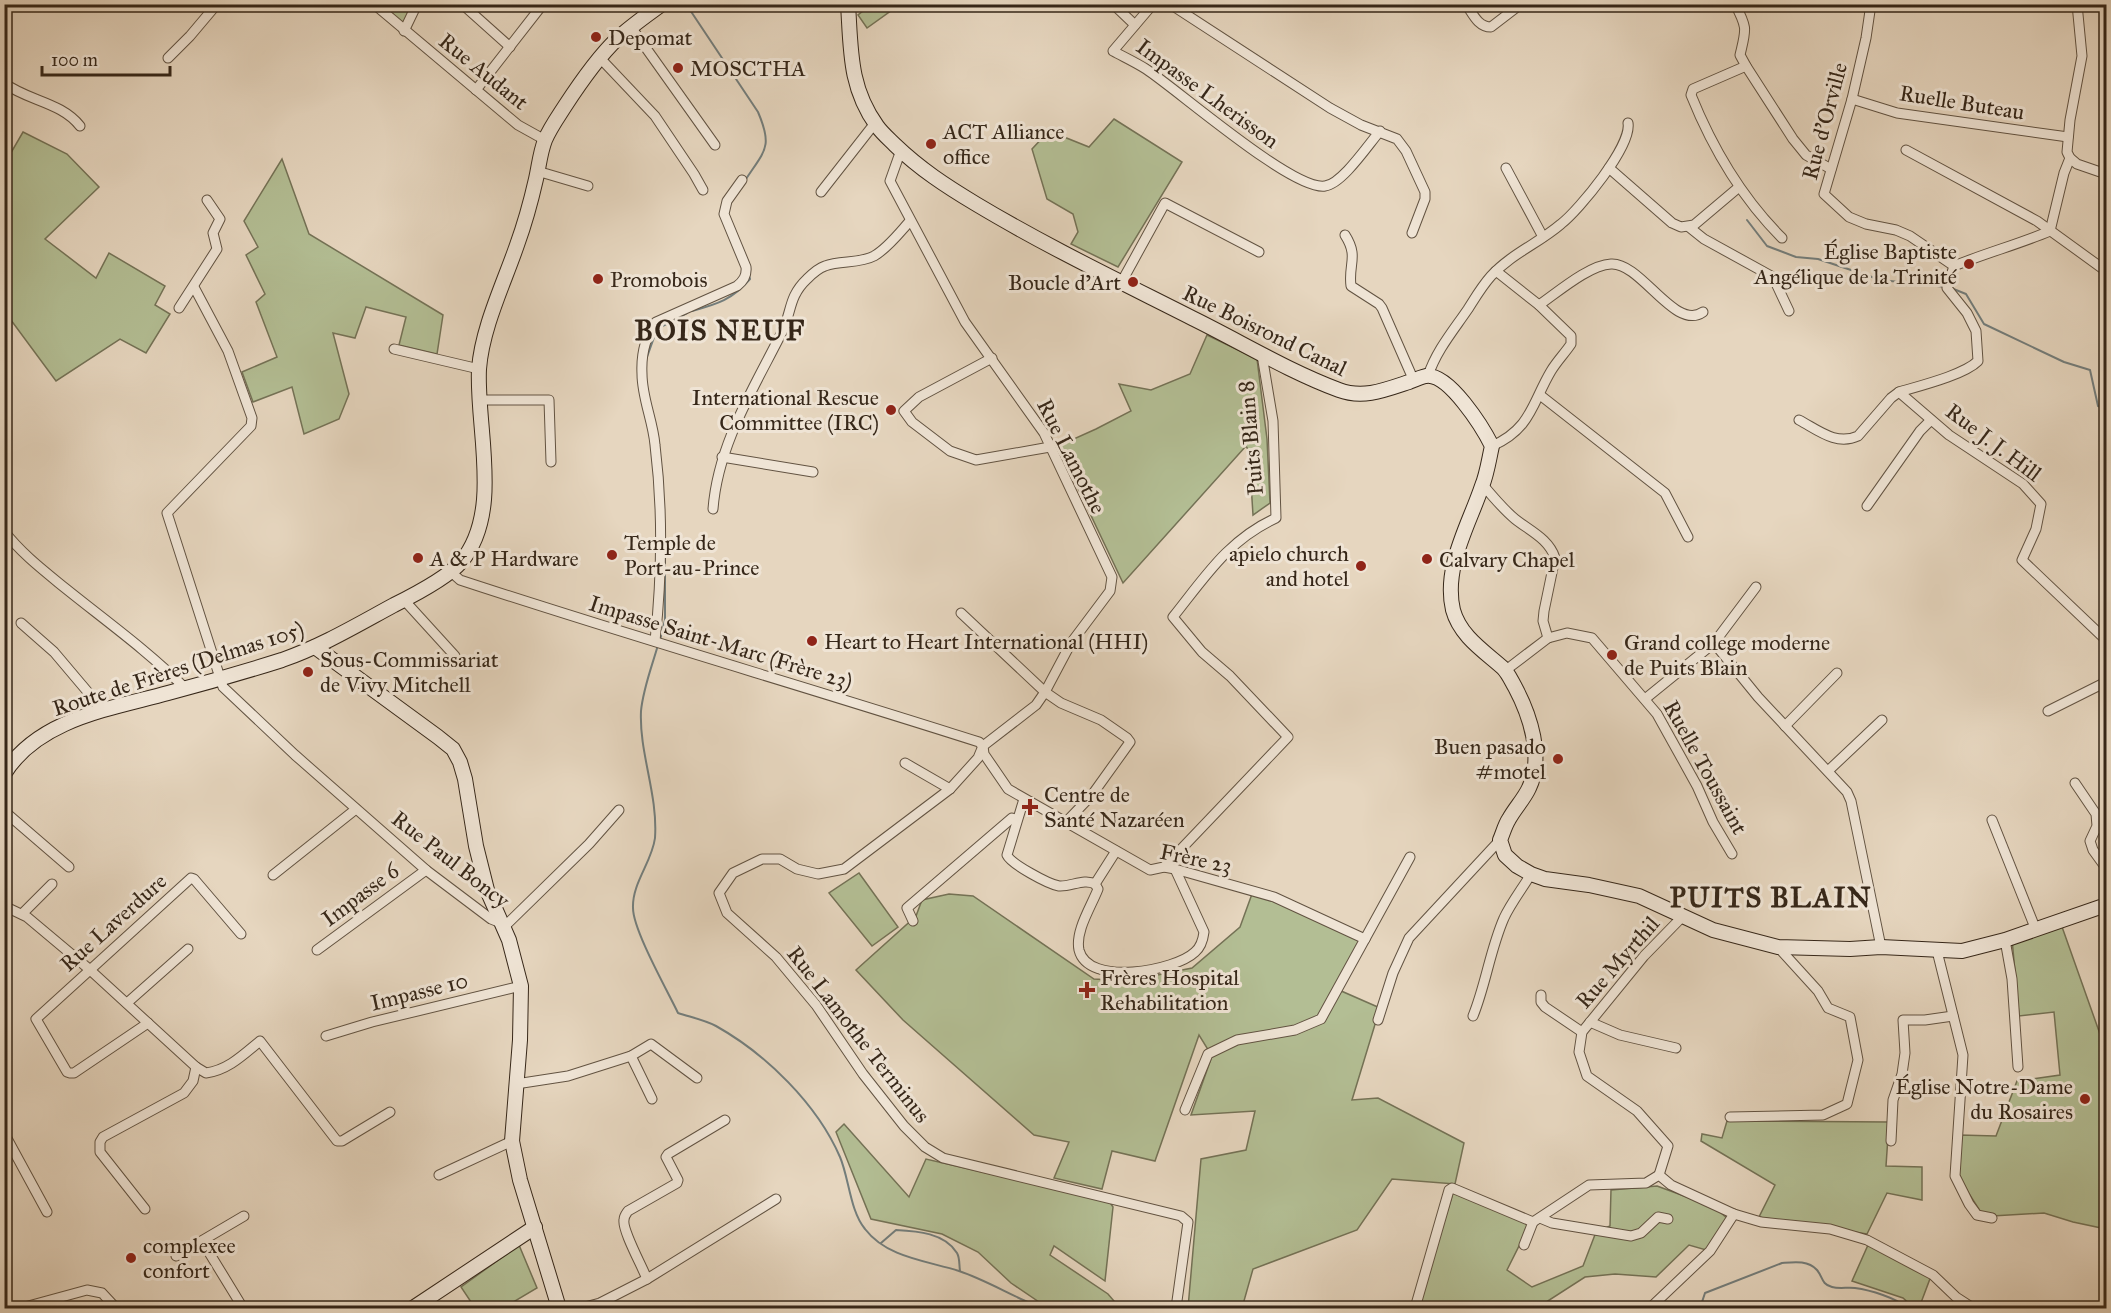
<svg xmlns="http://www.w3.org/2000/svg" width="2111" height="1313" font-family="'IM FELL Great Primer',serif">
<style>
.green{fill:#b3be94;stroke:#747256;stroke-width:1.5}
.lines{fill:none;stroke-linecap:round;stroke-linejoin:round}
.stream{stroke:#737d7b;stroke-width:2}
.street-casing{stroke:#625342;stroke-width:11}
.secondary-casing{stroke:#362719;stroke-width:16}
.street{stroke:#efe4d5;stroke-width:9}
.secondary{stroke:#efe4d5;stroke-width:14}
.poi-dot{fill:#8f2418;stroke:#efe4d5;stroke-width:2}
.labels{text-anchor:middle;stroke-width:6;stroke-linejoin:round;paint-order:stroke}
.poi-label{font-size:22px;fill:#362719;stroke:#efe4d5;text-anchor:start}
.street-label{font-size:22px;fill:#362719;stroke:#efe4d5}
.district-label{font-size:28px;font-weight:bold;letter-spacing:1.5px;fill:#362719;stroke:#efe4d5}
</style>
<rect width="100%" height="100%" fill="#e6d6bf"/>
<filter id="stains"><feTurbulence type="fractalNoise" baseFrequency=".00333" numOctaves="4"/><feColorMatrix values="0 0 0 0 .2 0 0 0 0 .09 0 0 0 0 .02 0 0 0 .5 -.17"/></filter>
<radialGradient id="worn" r=".72"><stop offset=".6" stop-color="#630" stop-opacity="0"/><stop offset="1" stop-color="#630" stop-opacity=".3"/></radialGradient>
<g class="green">
<polygon points="872,4 888,5 892,10 867,28 858,15"/>
<polygon points="372,5 412,5 402,25"/>
<polygon points="1114,119 1182,162 1118,267 1071,244 1078,232 1073,214 1047,199 1032,149 1049,131 1089,147"/>
<polygon points="23,132 67,154 99,187 45,239 96,278 109,253 165,286 155,305 170,314 146,353 120,339 56,381 5,312 5,163"/>
<polygon points="282,159 309,234 443,315 437,354 399,345 406,317 366,307 355,338 333,333 349,394 339,419 304,434 292,387 253,402 242,372 277,357 256,302 265,294 246,255 258,247 244,221"/>
<polygon points="1207,335 1257,359 1267,439 1270,503 1253,515 1249,451 1246,446 1123,583 1058,446 1096,429 1131,411 1119,384 1151,390 1190,374"/>
<polygon points="859,873 898,927 872,946 829,893"/>
<polygon points="949,894 973,896 1094,979 1128,981 1192,968 1240,927 1252,894 1273,901 1362,941 1339,990 1380,1008 1352,1100 1378,1098 1464,1143 1455,1184 1392,1179 1357,1230 1253,1269 1242,1308 1188,1308 1201,1159 1246,1150 1255,1111 1191,1115 1212,1056 1199,1035 1155,1161 1112,1151 1102,1189 1054,1178 1069,1142 1034,1135 903,1020 856,970 916,916 922,900"/>
<polygon points="2061,924 2106,1051 2106,1229 2073,1222 2044,1213 1992,1216 1982,1214 1957,1175 1960,1135 1996,1136 2017,1081 2060,1075 2054,1012 2019,1016 2012,939"/>
<polygon points="1727,1121 1889,1122 1886,1166 1922,1167 1922,1200 1887,1193 1867,1234 1759,1217 1775,1185 1701,1141 1702,1134 1722,1138"/>
<polygon points="844,1124 909,1197 926,1159 1109,1201 1113,1207 1105,1281 1054,1246 1050,1255 1108,1294 1120,1308 1048,1308 1011,1283 978,1252 942,1234 871,1219 836,1132"/>
<polygon points="1657,1186 1714,1207 1728,1219 1706,1250 1689,1245 1656,1277 1615,1274 1585,1277 1537,1308 1417,1308 1453,1193 1530,1224 1507,1270 1532,1287 1583,1266 1596,1232 1610,1226 1611,1190"/>
<polygon points="519,1245 537,1288 503,1308 475,1308 461,1287"/>
<polygon points="1868,1245 1931,1276 1919,1308 1914,1308 1903,1298 1852,1281"/>
</g>
<g class="lines">
<g class="stream">
<path d="M686,4l72,108c15,35 7,38 -12,67"/>
<polyline points="1747,220 1767,246 1796,257 1818,259 1881,280 1946,287"/>
<polyline points="1951,288 1966,294 1984,324 2064,362 2090,370 2098,406 2106,409"/>
<path d="M692,311c25,-7 40,-11 58,-32l-1,-4"/>
<polyline points="647,357 657,329 687,313"/>
<polyline points="660,640 665,620 665,535"/>
<path d="M658,645c-6,21 -15,44 -17,66 -2,42 17,83 14,127 -3,24 -23,45 -22,70 0,22 34,82 45,105 12,4 27,7 38,13 50,28 101,78 124,131 9,21 10,54 25,72 22,29 63,32 94,42 24,8 48,22 71,32l7,5"/>
<path d="M881,1243l15,-13c21,1 49,3 61,23 3,5 2,12 3,18"/>
<path d="M1700,1308l5,-15 77,-30c12,-1 26,-3 35,7 6,7 4,14 15,17 7,2 16,0 23,1 15,2 42,10 52,20"/>
</g>
<g class="street-casing">
<g id="street">
<polyline points="374,4 518,125 545,140"/>
<polyline points="462,4 510,47"/>
<polyline points="1113,4 1135,25"/>
<path d="M1153,4l-40,47c11,6 22,11 33,18 32,21 147,122 179,117 17,-2 43,-41 55,-55"/>
<polyline points="1170,4 1330,108 1361,125 1397,139 1406,151 1425,192 1425,199 1412,233"/>
<path d="M1466,4c7,10 12,23 25,23l30,-23"/>
<path d="M1735,4c13,25 11,25 5,51l6,11 47,73 13,16 25,14"/>
<polyline points="2077,4 2082,56 2070,120 2067,152 2070,158 2077,164 2106,174"/>
<polyline points="631,27 715,145"/>
<polyline points="404,31 417,4"/>
<polyline points="168,58 190,36 217,4"/>
<polyline points="600,58 655,116 694,174 703,190"/>
<path d="M1746,66l-53,23 -2,6c21,52 52,104 91,143"/>
<path d="M4,83c24,18 57,19 76,43"/>
<polyline points="476,90 543,4"/>
<polyline points="1852,99 1897,113 2068,137"/>
<polyline points="901,150 890,181 965,322 1044,433 1112,577 1110,591 1071,643 1045,692 1036,705 983,746 978,758 950,789 844,869 818,874 797,869 780,859 762,859 733,873 719,893 727,913 776,957 816,1005 863,1074 904,1126 925,1147 943,1158 1181,1216 1188,1222 1176,1308"/>
<polyline points="1906,150 2037,221 2106,271"/>
<polyline points="1506,168 1543,237"/>
<polyline points="1609,168 1672,223 1681,227 1694,225 1739,187"/>
<polyline points="537,171 588,186"/>
<polyline points="821,192 875,123"/>
<polyline points="1689,227 1704,239 1773,277 1789,311"/>
<path d="M1345,235c14,22 3,29 6,51l28,18 3,4 32,73"/>
<path d="M1954,266c32,-13 65,-22 96,-35l14,-58 6,-15"/>
<polyline points="1121,283 1165,203 1259,252"/>
<polyline points="194,287 228,351 252,418 251,426 167,513 223,687 295,755 426,870 491,919 501,923"/>
<path d="M1539,305c19,-13 50,-40 72,-41 30,-2 64,68 92,48"/>
<polyline points="179,308 217,249 213,233 220,219 207,200"/>
<polyline points="394,349 479,369"/>
<polyline points="992,358 919,397 904,411 912,422 950,451 976,460 1050,447"/>
<path d="M1428,376c8,-25 25,-45 40,-67 7,-11 14,-23 23,-33 20,-22 48,-33 70,-52 18,-14 71,-78 67,-101"/>
<polyline points="1899,392 1949,435 2023,484 2041,504 2036,529 2022,560 2106,640"/>
<polyline points="1540,395 1665,493 1688,537"/>
<polyline points="479,400 549,400 551,462"/>
<path d="M1799,420c19,10 37,26 59,16l33,-38 8,-6c20,-6 65,-17 79,-31l-2,-30 -9,-18 -20,-25 7,-22 -44,-30 -14,-6 -30,-6 -17,-7 -25,-23 28,-95 14,-61 5,-34"/>
<path d="M1492,446c39,-17 40,-43 59,-75 6,-10 14,-18 20,-27v-8l-32,-31 -43,-34"/>
<polyline points="722,457 813,472"/>
<path d="M1483,485c10,12 20,24 32,34 15,12 34,20 40,39l-11,53 -1,10 5,17"/>
<polyline points="1867,506 1920,431 1931,420"/>
<path d="M713,509c5,-65 41,-121 69,-177 10,-20 6,-35 25,-53 4,-4 12,-11 18,-13 15,-6 34,-2 49,-10 14,-8 26,-24 36,-35"/>
<path d="M4,531c17,22 39,39 61,57 41,33 83,63 120,100"/>
<path d="M450,571l10,9c173,57 347,107 519,162l4,4"/>
<polyline points="404,600 455,656"/>
<polyline points="961,613 1045,692 1061,703 1101,720 1127,738 1130,742 1092,795 1066,822"/>
<polyline points="21,623 54,652 103,710"/>
<path d="M655,641c7,-65 8,-131 0,-196 -2,-24 -13,-47 -13,-71 -1,-19 3,-37 14,-52l81,-36c6,-5 10,-10 9,-19l-22,-53 3,-13 15,-21"/>
<polyline points="1714,643 1758,697 1847,792 1851,801 1881,947"/>
<polyline points="1506,670 1548,638 1567,633 1592,638 1657,714 1697,786 1713,822 1732,854"/>
<polyline points="1645,699 1714,643 1756,587"/>
<polyline points="2048,711 2106,682"/>
<polyline points="1785,726 1837,673"/>
<polyline points="983,746 984,754 1008,789 1150,870 1164,867 1175,869 1274,897 1365,939"/>
<polyline points="905,763 950,789"/>
<polyline points="1828,771 1882,720"/>
<polyline points="2075,783 2096,814 2097,826 2090,841 2093,850 2106,868"/>
<path d="M1024,799l-17,56c4,9 41,29 52,31 12,1 25,-8 36,-2l3,5c-7,18 -23,42 -19,61 9,37 96,21 116,2 6,-5 8,-12 9,-20l-29,-63"/>
<polyline points="4,811 69,867"/>
<polyline points="1992,820 2036,930"/>
<path d="M1164,867l124,-130 -58,-61 -28,-24 -29,-35c32,-40 55,-77 103,-99l-3,-97 -11,-66"/>
<polyline points="273,875 356,809"/>
<polyline points="1095,884 1116,851"/>
<path d="M4,906l23,11 62,52 107,98 10,6c22,-3 37,-18 54,-32l77,100h5l48,-29"/>
<polyline points="22,914 52,884"/>
<polyline points="913,921 907,908 1012,818 1016,819"/>
<polyline points="503,928 589,844 619,810"/>
<polyline points="2005,940 2012,979 2018,1067"/>
<polyline points="317,950 426,870"/>
<polyline points="1937,951 1963,1055 1955,1176 1969,1204 1977,1215 1992,1218"/>
<polyline points="1541,995 1541,1002 1545,1007 1582,1032"/>
<polyline points="127,1003 188,949"/>
<path d="M1473,1016c13,-32 17,-66 31,-98 7,-15 18,-29 27,-44"/>
<polyline points="1378,1020 1393,973 1409,938 1500,840"/>
<polyline points="1590,1022 1620,1035 1676,1048"/>
<polyline points="148,1023 74,1073 70,1073 67,1072 36,1019 191,878 194,879 241,934"/>
<polyline points="326,1036 372,1022 521,986"/>
<polyline points="631,1056 652,1099"/>
<polyline points="516,1084 568,1076 631,1056 651,1044 697,1078"/>
<polyline points="1185,1110 1208,1054 1237,1040 1295,1030 1321,1019 1410,857"/>
<polyline points="1730,1117 1823,1115 1847,1104 1858,1060 1850,1017 1828,1008 1818,991 1778,947"/>
<polyline points="4,1133 47,1212"/>
<polyline points="1891,1141 1893,1100 1902,1074 1905,1053 1903,1020 1925,1020 1953,1016"/>
<polyline points="439,1175 512,1141"/>
<polyline points="1659,1175 1671,1185 1734,1214 1761,1222 1830,1229 1867,1240 1933,1275 1956,1297 1973,1308"/>
<polyline points="1659,1175 1668,1146 1637,1111 1587,1076 1579,1052 1582,1032 1644,956 1684,915"/>
<polyline points="145,1209 100,1152 100,1142 103,1137 184,1093 193,1081 196,1067"/>
<polyline points="1540,1218 1552,1223 1631,1236 1641,1233 1658,1217 1668,1219"/>
<polyline points="202,1241 243,1308"/>
<polyline points="1524,1245 1533,1222"/>
<polyline points="176,1256 244,1216"/>
<path d="M647,1279c-5,-13 -25,-49 -23,-59 0,-4 2,-6 4,-9l49,-28 1,-3 -12,-23 2,-3 57,-34"/>
<polyline points="21,1308 87,1290 102,1293 116,1308"/>
<polyline points="581,1308 600,1303 647,1279 776,1199"/>
<polyline points="1327,1308 1331,1307 1346,1308"/>
<polyline points="1415,1308 1449,1190 1452,1188 1533,1222 1589,1185 1646,1183 1659,1175"/>
<polyline points="1650,1308 1710,1251 1734,1214"/>
</g>
</g>
<g class="secondary-casing">
<g id="secondary">
<path d="M848,4c3,46 1,83 29,122 5,7 12,13 18,19 25,24 51,41 81,59 70,42 143,77 216,114 49,24 96,53 147,72 24,9 46,0 70,-8 5,-2 12,-5 17,-6 23,-3 57,52 66,70 -3,13 -5,28 -10,40 -13,39 -39,81 -29,124 7,26 31,41 50,58 5,5 8,12 12,19 15,28 29,70 14,101 -5,11 -14,20 -20,31 -4,6 -6,14 -9,21l5,15 12,11 14,8 14,5 44,6 50,11 74,34 65,17 72,2 31,-2 81,4 43,-11 101,-35"/>
<polyline points="315,647 438,737 453,749 460,762 465,779 476,846 487,890 509,940 521,986 520,1040 512,1141 520,1180 559,1308"/>
<path d="M4,774c34,-55 106,-65 164,-81 38,-10 76,-21 114,-33 40,-14 75,-35 112,-55 18,-9 54,-28 67,-43 42,-50 15,-133 18,-193 3,-41 25,-86 38,-124 8,-22 14,-44 19,-66 3,-13 4,-26 9,-39 5,-12 13,-23 20,-34 15,-23 32,-48 52,-67 14,-13 30,-24 45,-35"/>
<polyline points="413,1308 535,1227"/>
</g>
</g>
<use href="#street" class="street"/>
<use href="#secondary" class="secondary"/>
</g>
<g class="poi-dot">
<circle cx="596" cy="37" r="6"/>
<circle cx="678" cy="68" r="6"/>
<circle cx="931" cy="144" r="6"/>
<circle cx="1969" cy="264" r="6"/>
<circle cx="598" cy="279" r="6"/>
<circle cx="1133" cy="282" r="6"/>
<circle cx="891" cy="410" r="6"/>
<circle cx="612" cy="555" r="6"/>
<circle cx="418" cy="558" r="6"/>
<circle cx="1427" cy="559" r="6"/>
<circle cx="1361" cy="566" r="6"/>
<circle cx="812" cy="641" r="6"/>
<circle cx="1612" cy="655" r="6"/>
<circle cx="308" cy="672" r="6"/>
<circle cx="1558" cy="759" r="6"/>
<path d="M1027 798h6v6h6v6h-6v6h-6v-6h-6v-6h6z"/>
<path d="M1084 981h6v6h6v6h-6v6h-6v-6h-6v-6h6z"/>
<circle cx="2085" cy="1099" r="6"/>
<circle cx="131" cy="1258" r="6"/>
</g>
<g class="labels">
<g class="poi-label">
<text x="608" y="45">Depomat</text>
<text x="690" y="76">MOSCTHA</text>
<text x="943" y="139">ACT Alliance<tspan x="943" dy="25">office</tspan></text>
<text x="1957" y="259" text-anchor="end">Église Baptiste<tspan x="1957" dy="25">Angélique de la Trinité</tspan></text>
<text x="610" y="287">Promobois</text>
<text x="1121" y="290" text-anchor="end">Boucle d’Art</text>
<text x="879" y="405" text-anchor="end">International Rescue<tspan x="879" dy="25">Committee (IRC)</tspan></text>
<text x="624" y="550">Temple de<tspan x="624" dy="25">Port-au-Prince</tspan></text>
<text x="1349" y="561" text-anchor="end">apielo church<tspan x="1349" dy="25">and hotel</tspan></text>
<text x="430" y="566">A &amp; P Hardware</text>
<text x="1439" y="567">Calvary Chapel</text>
<text x="824" y="649">Heart to Heart International (HHI)</text>
<text x="1624" y="650">Grand college moderne<tspan x="1624" dy="25">de Puits Blain</tspan></text>
<text x="320" y="667">Sous-Commissariat<tspan x="320" dy="25">de Vivy Mitchell</tspan></text>
<text x="1546" y="754" text-anchor="end">Buen pasado<tspan x="1546" dy="25">#motel</tspan></text>
<text x="1044" y="802">Centre de<tspan x="1044" dy="25">Santé Nazaréen</tspan></text>
<text x="1100" y="985">Frères Hospital<tspan x="1100" dy="25">Rehabilitation</tspan></text>
<text x="2073" y="1094" text-anchor="end">Église Notre-Dame<tspan x="2073" dy="25">du Rosaires</tspan></text>
<text x="143" y="1253">complexee<tspan x="143" dy="25">confort</tspan></text>
</g>
<g class="street-label">
<text transform="translate(484 71) rotate(39)" y="8">Rue Audant</text>
<text transform="translate(1208 93) rotate(36)" y="8">Impasse Lherisson</text>
<text transform="translate(1962 102) rotate(9)" y="8">Ruelle Buteau</text>
<text transform="translate(1824 121) rotate(-75)" y="8">Rue d'Orville</text>
<text transform="translate(1265 330) rotate(26)" y="8">Rue Boisrond Canal</text>
<text transform="translate(1250 438) rotate(-95)" y="8">Puits Blain 8</text>
<text transform="translate(1994 442) rotate(37)" y="8">Rue J. J. Hill</text>
<text transform="translate(1072 456) rotate(63)" y="8">Rue Lamothe</text>
<text transform="translate(721 642) rotate(17)" y="8">Impasse Saint-Marc (Frère 23)</text>
<text transform="translate(178 668) rotate(-18)" y="8">Route de Frères (Delmas 105)</text>
<text transform="translate(1706 767) rotate(61)" y="8">Ruelle Toussaint</text>
<text transform="translate(1196 858) rotate(12)" y="8">Frère 23</text>
<text transform="translate(451 859) rotate(38)" y="8">Rue Paul Boncy</text>
<text transform="translate(360 894) rotate(-37)" y="8">Impasse 6</text>
<text transform="translate(113 922) rotate(-42)" y="8">Rue Laverdure</text>
<text transform="translate(1617 962) rotate(-49)" y="8">Rue Myrthil</text>
<text transform="translate(419 991) rotate(-14)" y="8">Impasse 10</text>
<text transform="translate(859 1034) rotate(52)" y="8">Rue Lamothe Terminus</text>
</g>
<g class="district-label">
<text x="720" y="340">BOIS NEUF</text>
<text x="1771" y="907">PUITS BLAIN</text>
</g>
</g>
<rect width="2111" height="1313" fill="none" stroke="#e6d6bf" stroke-width="24"/>
<rect x="6" y="6" width="2099" height="1301" fill="none" stroke="#362719" stroke-width="3"/>
<rect x="12" y="12" width="2087" height="1289" fill="none" stroke="#362719" stroke-width="1.5"/>
<path d="M42 66v9h128v-9" fill="none" stroke="#362719" stroke-width="3"/>
<text x="51" y="66" font-size="18" fill="#362719" stroke="#efe4d5" stroke-width="4.5" paint-order="stroke">100 m</text>
<rect width="100%" height="100%" filter="url(#stains)"/>
<rect width="100%" height="100%" fill="url(#worn)"/>
</svg>
